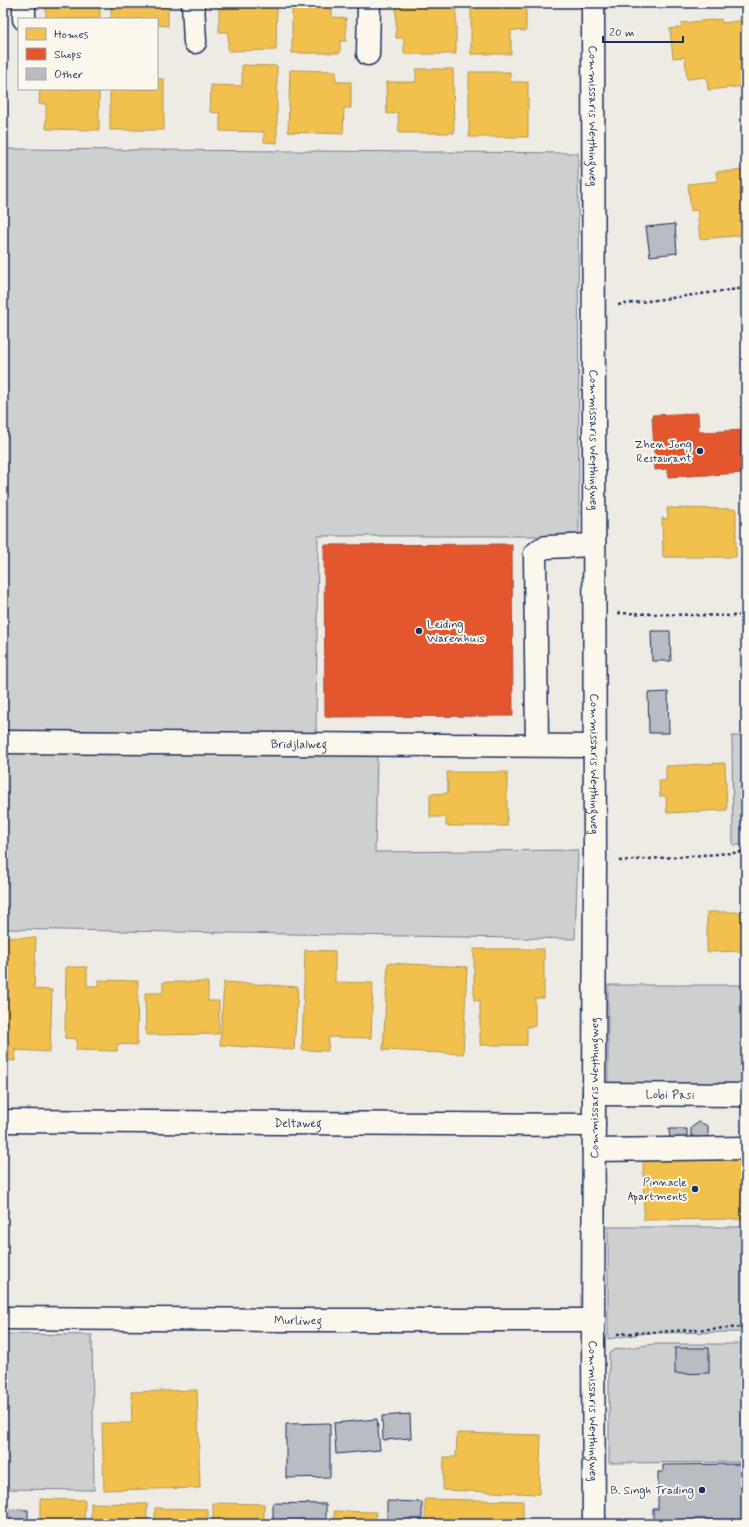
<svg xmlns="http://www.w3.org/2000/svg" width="749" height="1527" font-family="Mynerve,sans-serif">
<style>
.green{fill:#cecfcf;stroke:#747f96}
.homes{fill:#f2c14e;stroke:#b29553}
.shops{fill:#e4572e;stroke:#a84b3c}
.building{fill:#b9bcc3;stroke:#1b2f5e}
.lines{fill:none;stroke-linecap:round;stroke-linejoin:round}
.minor-casing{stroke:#1b2f5e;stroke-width:25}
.major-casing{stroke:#1b2f5e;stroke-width:25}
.path{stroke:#1b2f5e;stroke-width:2.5;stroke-dasharray:3 3;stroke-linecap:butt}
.minor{stroke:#fbf7ec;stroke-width:22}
.major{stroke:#fbf7ec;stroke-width:22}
.poi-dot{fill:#1b2f5e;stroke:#fbf7ec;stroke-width:1.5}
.labels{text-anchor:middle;stroke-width:4;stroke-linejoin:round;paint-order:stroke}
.street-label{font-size:12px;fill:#1b2f5e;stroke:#fbf7ec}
.poi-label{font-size:12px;fill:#1b2f5e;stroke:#fbf7ec;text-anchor:end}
</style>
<rect width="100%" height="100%" fill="#eeebe4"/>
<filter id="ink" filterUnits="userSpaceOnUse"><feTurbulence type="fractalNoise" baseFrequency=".025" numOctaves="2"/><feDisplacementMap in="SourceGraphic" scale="8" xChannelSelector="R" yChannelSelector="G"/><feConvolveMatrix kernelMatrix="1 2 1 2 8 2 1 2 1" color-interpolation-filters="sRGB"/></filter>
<g filter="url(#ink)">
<g class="green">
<polygon points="3,3 5,3 8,149 578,153 579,536 318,536 316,736 3,734"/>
<polygon points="732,736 746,736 746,845 733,845"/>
<polygon points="3,749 377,754 375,852 578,850 575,939 3,929"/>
<polygon points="608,985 746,985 746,1087 612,1087 608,1081"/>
<polygon points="608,1227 746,1227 746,1332 646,1333 608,1339"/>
<polygon points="3,1334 92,1335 94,1490 3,1489"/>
<polygon points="654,1344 746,1344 746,1462 609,1463 609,1353 614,1350"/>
</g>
<g class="homes">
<rect x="46" y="3" width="54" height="16"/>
<polygon points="111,3 168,4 168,26 157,25 157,19 111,19"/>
<polygon points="219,3 277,3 276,50 228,51 228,32 219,32"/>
<polygon points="292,3 332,3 332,17 346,18 346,41 340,41 340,53 292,53"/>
<polygon points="396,3 456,3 456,54 404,54 404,38 396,38"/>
<polygon points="471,3 520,3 520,6 526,5 526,31 511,30 511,54 471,54"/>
<polygon points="721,19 722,23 746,20 746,86 708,90 707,77 687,79 685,57 673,58 670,29 682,27 682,23"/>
<polygon points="242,65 277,66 277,143 264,142 264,132 220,131 220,113 210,112 211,85 242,86"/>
<polygon points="416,69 453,69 454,133 399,133 398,113 387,114 386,82 416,82"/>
<polygon points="290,70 336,71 336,82 351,82 351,108 344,108 343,134 288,132"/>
<polygon points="469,72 510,72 510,82 528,82 528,137 469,137"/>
<polygon points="157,79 164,79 164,130 110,130 110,89 157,89"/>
<polygon points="40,89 99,89 99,130 46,129 46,104 39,104"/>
<polygon points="746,170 746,235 700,239 697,210 691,211 688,184 717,181 716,172"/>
<polygon points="667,508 736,509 736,557 663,557 662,518 668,519"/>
<polygon points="725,763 727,810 667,813 666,796 660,796 659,781 666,781 666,766"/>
<polygon points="447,772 507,772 507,826 446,826 446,817 430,817 430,794 448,793"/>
<polygon points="707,912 746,912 746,951 707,952"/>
<polygon points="3,937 36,938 34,989 52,990 50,1052 15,1050 15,1061 3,1060"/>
<polygon points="474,949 544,949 544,998 535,998 535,1026 527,1027 527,1045 480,1045 480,1000 474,1001"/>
<polygon points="305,950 335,951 335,982 373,983 371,1038 329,1037 328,1051 302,1050"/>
<polygon points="388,963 467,967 463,1054 383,1050"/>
<polygon points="66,967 87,967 87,986 99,986 99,980 138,981 137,1045 117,1044 117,1051 76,1050 77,1039 65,1038"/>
<polygon points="163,982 208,982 208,1001 219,1001 219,1034 146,1035 145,993 163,993"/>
<polygon points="224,982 298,987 294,1050 220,1045"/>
<polygon points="643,1160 746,1160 746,1219 644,1220"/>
<polygon points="197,1390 200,1488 104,1490 102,1423 132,1423 131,1392"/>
<polygon points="457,1433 541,1435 539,1494 443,1490 444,1457 456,1457"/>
<polygon points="40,1499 85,1500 84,1524 40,1524"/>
<polygon points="425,1499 523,1501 523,1524 425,1524"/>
<polygon points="91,1503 147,1504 147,1524 91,1524"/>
<polygon points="213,1503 264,1504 264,1524 213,1524"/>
<polygon points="155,1508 208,1509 208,1524 155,1524"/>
<polygon points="334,1511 376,1512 375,1524 334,1524"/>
</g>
<g class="shops">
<polygon points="698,413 699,432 746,430 746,473 668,477 667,469 655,470 652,415"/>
<polygon points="512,544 513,716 325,717 324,545"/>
</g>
<g class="building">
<polygon points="675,224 677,253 650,256 646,227"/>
<polygon points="651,631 670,631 671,661 652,661"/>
<polygon points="668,692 669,733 649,733 648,693"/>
<polygon points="699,1122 708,1126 708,1136 700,1140 691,1135 691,1128"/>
<polygon points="669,1129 687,1129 687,1140 670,1140"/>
<polygon points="675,1348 709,1348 709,1373 675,1374"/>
<polygon points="410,1414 411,1438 383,1440 382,1416"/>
<polygon points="377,1419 380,1450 336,1454 334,1423"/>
<polygon points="330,1423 330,1477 286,1478 286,1424"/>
<polygon points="746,1464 746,1524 653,1524 653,1509 658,1509 658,1472 663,1472 663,1465"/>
<polygon points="387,1501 422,1502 422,1524 387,1524"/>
<polygon points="273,1503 326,1504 326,1524 273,1524"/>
<polygon points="3,1509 28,1510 28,1524 3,1524"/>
</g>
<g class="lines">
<g class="minor-casing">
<g id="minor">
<polyline points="24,3 24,19"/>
<polyline points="193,3 195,42"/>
<polyline points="368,54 369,3"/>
<path id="s1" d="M3,742l591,4"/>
<polyline points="537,745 535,554 541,549 547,547 594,545"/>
<path id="s2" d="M594,1094l152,1"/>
<path id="s3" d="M3,1121l591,4"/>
<polyline points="594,1150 746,1148"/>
<path id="s4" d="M3,1318l283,2h308"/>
</g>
</g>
<g class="major-casing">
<g id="major">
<path id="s5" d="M593,3l2,860 -2,473 1,188"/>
</g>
</g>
<g class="path">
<polyline points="618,305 746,288"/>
<polyline points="618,613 731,616 746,615"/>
<polyline points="619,861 746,852"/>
<polyline points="617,1334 746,1327"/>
</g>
<use href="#minor" class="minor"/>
<use href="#major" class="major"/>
</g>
</g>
<g class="poi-dot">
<circle cx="700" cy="451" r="4"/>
<circle cx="419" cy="631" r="4"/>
<circle cx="695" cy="1189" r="4"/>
<circle cx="702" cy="1490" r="4"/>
</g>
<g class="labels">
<g class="street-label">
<text dy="4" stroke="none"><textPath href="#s5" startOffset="113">Commissaris Weythingweg</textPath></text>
<text dy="4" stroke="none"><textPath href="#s5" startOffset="437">Commissaris Weythingweg</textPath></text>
<text dy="4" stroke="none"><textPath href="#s1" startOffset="296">Bridjlalweg</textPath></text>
<text dy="4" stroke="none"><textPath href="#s5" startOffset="761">Commissaris Weythingweg</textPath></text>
<text transform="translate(594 1088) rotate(-90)" y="4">Commissaris Weythingweg</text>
<text dy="4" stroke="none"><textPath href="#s2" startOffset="76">Lobi Pasi</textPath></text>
<text dy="4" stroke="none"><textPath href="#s3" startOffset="295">Deltaweg</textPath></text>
<text dy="4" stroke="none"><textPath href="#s4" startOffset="295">Murliweg</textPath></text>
<text dy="4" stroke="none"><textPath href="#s5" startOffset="1408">Commissaris Weythingweg</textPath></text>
</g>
<g class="poi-label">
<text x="692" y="448">Zhen Jong<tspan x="692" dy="14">Restaurant</tspan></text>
<text x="427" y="628" text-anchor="start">Leiding<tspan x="427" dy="14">Warenhuis</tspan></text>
<text x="687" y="1186">Pinnacle<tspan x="687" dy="14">Apartments</tspan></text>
<text x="694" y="1494">B. Singh Trading</text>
</g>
</g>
<rect width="749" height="1527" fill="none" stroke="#fbf7ec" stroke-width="16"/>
<rect x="8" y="8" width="733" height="1511" fill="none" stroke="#1b2f5e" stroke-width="1.5" filter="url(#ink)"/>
<rect x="18" y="18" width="140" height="72" fill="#fbf7ec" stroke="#a1a7b3"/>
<rect x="26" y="28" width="20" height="12" fill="#f2c14e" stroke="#a1a7b3"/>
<text x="54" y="38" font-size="12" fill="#1b2f5e">Homes</text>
<rect x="26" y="48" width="20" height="12" fill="#e4572e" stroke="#a1a7b3"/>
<text x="54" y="58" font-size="12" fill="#1b2f5e">Shops</text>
<rect x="26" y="68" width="20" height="12" fill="#b9bcc3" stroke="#a1a7b3"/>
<text x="54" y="78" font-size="12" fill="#1b2f5e">Other</text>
<path d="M603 36v6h80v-6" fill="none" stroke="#1b2f5e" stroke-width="2"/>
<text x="609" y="36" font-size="12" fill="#1b2f5e" stroke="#fbf7ec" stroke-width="3" paint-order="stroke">20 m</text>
</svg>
